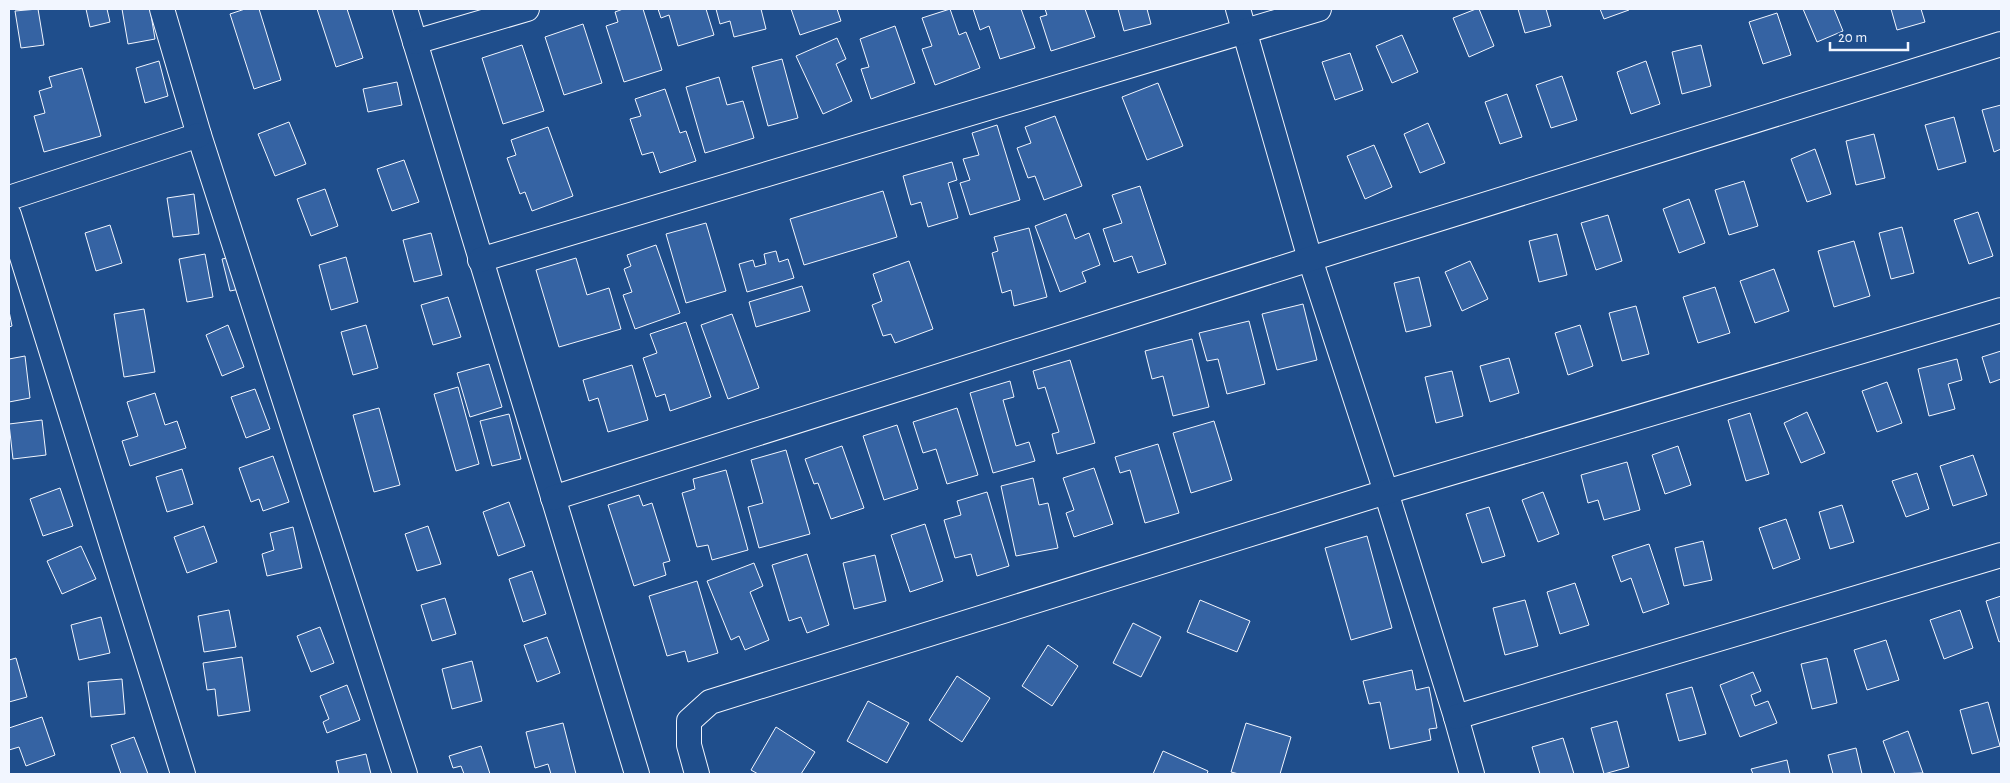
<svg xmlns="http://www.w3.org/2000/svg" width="2010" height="783" font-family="'Alegreya Sans',sans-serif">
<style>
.building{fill:#3563a3;stroke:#f2f6ff}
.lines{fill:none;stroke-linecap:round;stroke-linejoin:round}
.minor-casing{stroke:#f2f6ff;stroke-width:26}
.minor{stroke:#1f4e8c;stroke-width:24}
</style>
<rect width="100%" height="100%" fill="#1f4e8c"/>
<g class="building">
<polygon points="38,9 44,45 21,48 15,11"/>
<polygon points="86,9 107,9 110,22 90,27"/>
<polygon points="122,9 150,9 155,39 128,44"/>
<polygon points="245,9 259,9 281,80 254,89 230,14"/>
<polygon points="317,9 347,9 363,58 336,67"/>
<polygon points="623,9 643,9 662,70 624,82 606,26 618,22 615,12"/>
<polygon points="658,9 706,9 714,35 678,46 669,15 661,18"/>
<polygon points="716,9 761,9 766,29 734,37 730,21 720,24"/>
<polygon points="791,9 837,9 841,21 800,35"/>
<polygon points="950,9 959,35 966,32 980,68 935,85 922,49 932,46 922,18"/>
<polygon points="973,9 1021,9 1035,48 1000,59 989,26 980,30"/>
<polygon points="1045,9 1085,9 1095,37 1051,51 1040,17 1047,15"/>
<polygon points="1118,9 1147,9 1151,24 1124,31"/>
<polygon points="1476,9 1479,9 1494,46 1469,57 1453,18"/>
<polygon points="1518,9 1546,9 1551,26 1525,33"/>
<polygon points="1600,9 1629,9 1629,10 1604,19"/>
<polygon points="1803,9 1834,9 1843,31 1817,42"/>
<polygon points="1891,9 1921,9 1925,22 1897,30"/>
<polygon points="1777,13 1791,55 1763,64 1749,22"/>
<polygon points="583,24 602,83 564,95 545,37"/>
<polygon points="895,26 915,83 871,99 861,69 869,67 860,39"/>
<polygon points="1402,35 1418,72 1392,83 1376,46"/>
<polygon points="837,38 846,59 836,64 852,101 823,114 796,56"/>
<polygon points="522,45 544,111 503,124 482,58"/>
<polygon points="1701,45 1711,86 1682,94 1672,52"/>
<polygon points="1350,53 1363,90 1335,100 1322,62"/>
<polygon points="782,59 798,118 768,126 752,67"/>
<polygon points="159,61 168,96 145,103 136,68"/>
<polygon points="1646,61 1660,104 1631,114 1617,72"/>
<polygon points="82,68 101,136 44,152 34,116 45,113 39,91 52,87 49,77"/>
<polygon points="1562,76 1577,120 1551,128 1536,85"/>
<polygon points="719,77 727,105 743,101 754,138 705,153 686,87"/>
<polygon points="397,82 402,105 368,112 363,89"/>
<polygon points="1158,83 1183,146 1147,160 1122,97"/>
<polygon points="665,89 680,133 686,131 696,161 660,173 653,152 642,155 630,119 641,116 635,99"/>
<polygon points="1507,94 1522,137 1500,144 1485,102"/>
<polygon points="2001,105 2001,149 1994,152 1982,110"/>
<polygon points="1055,116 1082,186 1044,200 1035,176 1028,178 1017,148 1031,143 1025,127"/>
<polygon points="1954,117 1966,162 1938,170 1925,125"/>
<polygon points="289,122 306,164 275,176 258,134"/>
<polygon points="1428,123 1445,163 1420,173 1404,134"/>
<polygon points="997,125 1020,200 970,215 960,183 970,180 963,159 979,155 972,133"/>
<polygon points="548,127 573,196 532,211 525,192 520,194 507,158 516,155 511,140"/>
<polygon points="1874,134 1885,178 1856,185 1846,141"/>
<polygon points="1374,145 1392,187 1365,199 1347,156"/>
<polygon points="1815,149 1831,194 1807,202 1791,159"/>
<polygon points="404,160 419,202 392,211 377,169"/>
<polygon points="952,162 957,180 948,183 958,218 928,227 921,202 911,205 903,176"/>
<polygon points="1744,181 1758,226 1729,235 1715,190"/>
<polygon points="1140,186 1166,264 1138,273 1132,256 1114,262 1103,229 1122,223 1112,195"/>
<polygon points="325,189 338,226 311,236 297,199"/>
<polygon points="883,191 897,237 804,265 790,219"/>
<polygon points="194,194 199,234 173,237 167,198"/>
<polygon points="1689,199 1705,243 1679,253 1663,209"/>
<polygon points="1978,212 1993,256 1969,264 1954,220"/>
<polygon points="1066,214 1075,239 1089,233 1100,265 1082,272 1086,282 1060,292 1035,226"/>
<polygon points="1608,215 1622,261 1596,270 1581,223"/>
<polygon points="706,223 726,291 686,303 666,234"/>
<polygon points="110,225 122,263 96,271 85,233"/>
<polygon points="1902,227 1914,273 1891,279 1879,233"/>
<polygon points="1029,228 1047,297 1014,306 1011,290 1002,293 992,253 998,251 994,237"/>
<polygon points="431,233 442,275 414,282 403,240"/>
<polygon points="1557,234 1567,275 1539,282 1529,241"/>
<polygon points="1854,241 1870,296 1834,307 1818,251"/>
<polygon points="656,245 680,313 635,329 623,295 632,292 624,269 631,266 627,255"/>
<polygon points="776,251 779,262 788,259 794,278 747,292 739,264 753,260 755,267 766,264 764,254"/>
<polygon points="205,254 213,297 187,302 179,259"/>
<polygon points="237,256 245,288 230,291 222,259"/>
<polygon points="346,257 358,302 331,310 319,265"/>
<polygon points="576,258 587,295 609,288 621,329 559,347 536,270"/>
<polygon points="909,261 933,329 895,343 891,334 883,336 872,305 882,301 873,274"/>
<polygon points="1470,261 1488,299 1462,311 1445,272"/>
<polygon points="1774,269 1789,311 1755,323 1740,281"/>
<polygon points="1419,277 1431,326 1406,332 1394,283"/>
<polygon points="802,286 810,311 756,327 749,302"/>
<polygon points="1715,287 1730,333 1698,343 1683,297"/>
<polygon points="448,297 461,337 433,345 421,305"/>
<polygon points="1303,304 1317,360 1277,370 1262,314"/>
<polygon points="1636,306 1649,354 1622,361 1609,313"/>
<polygon points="144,309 155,372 124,377 114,314"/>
<polygon points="9,311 12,326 9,327"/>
<polygon points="732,314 759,388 728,399 701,325"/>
<polygon points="1249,321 1265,384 1227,394 1218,359 1207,361 1199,333"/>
<polygon points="686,322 711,397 670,411 665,394 656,397 643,358 657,353 650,334"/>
<polygon points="228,325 244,367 222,376 206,335"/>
<polygon points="366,325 378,368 353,375 341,332"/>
<polygon points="1580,325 1593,366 1568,375 1555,333"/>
<polygon points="1192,339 1209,407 1173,416 1163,376 1152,379 1145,351"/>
<polygon points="2001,351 2001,379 1990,383 1982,357"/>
<polygon points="25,356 30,398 9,402 9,359"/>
<polygon points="1509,358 1519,393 1490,402 1480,366"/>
<polygon points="1957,359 1962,380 1948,384 1955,409 1929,416 1918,369"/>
<polygon points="1070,360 1095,443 1057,454 1052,434 1059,432 1045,387 1038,389 1033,371"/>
<polygon points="489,364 502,407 470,417 457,373"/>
<polygon points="632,365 648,420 608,432 598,398 589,401 583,380"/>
<polygon points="1452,371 1463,416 1436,423 1425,377"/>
<polygon points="1010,381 1014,397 1003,400 1016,446 1029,442 1035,461 993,473 970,393"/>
<polygon points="1887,382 1902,423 1877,432 1862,391"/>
<polygon points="458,387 479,464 456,471 434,394"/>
<polygon points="255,389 270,429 246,438 231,397"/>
<polygon points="155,393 165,425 177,421 186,448 130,466 122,441 138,436 127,402"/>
<polygon points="379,408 400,485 374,492 353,415"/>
<polygon points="957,408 978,475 947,484 936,449 923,453 913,422"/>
<polygon points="1807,412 1825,453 1801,463 1784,423"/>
<polygon points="1750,413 1769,474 1746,481 1728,420"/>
<polygon points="509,414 521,459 492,466 480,421"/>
<polygon points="42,420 46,455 13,459 9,424"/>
<polygon points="1214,421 1232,480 1191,493 1173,433"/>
<polygon points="897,425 918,489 884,500 863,436"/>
<polygon points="1158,444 1179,513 1145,523 1130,470 1120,473 1115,457"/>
<polygon points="842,446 864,508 831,519 818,483 814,484 805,459"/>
<polygon points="1678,446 1691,485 1665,494 1652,455"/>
<polygon points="786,450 810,534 759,548 748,507 763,503 751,460"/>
<polygon points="1973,455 1987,495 1953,506 1940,466"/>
<polygon points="273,456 289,502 263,511 259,499 251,502 239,468"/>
<polygon points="1627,462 1640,510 1604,520 1598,500 1588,503 1581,475"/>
<polygon points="1094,468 1113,524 1074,537 1066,513 1074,510 1063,478"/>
<polygon points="182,469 193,504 167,512 156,477"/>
<polygon points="726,470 748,550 712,560 708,545 697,547 682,493 695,489 693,479"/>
<polygon points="1917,473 1929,509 1906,517 1892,481"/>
<polygon points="1033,478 1039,505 1048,503 1058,548 1016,556 1001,486"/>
<polygon points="60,488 73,526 43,536 30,499"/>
<polygon points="987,492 1009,566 977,576 971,554 955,558 944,520 961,515 957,501"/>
<polygon points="1543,492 1559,534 1538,542 1522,500"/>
<polygon points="639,495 643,506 652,503 670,561 663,563 666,575 634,586 608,505"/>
<polygon points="509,502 525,546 498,556 483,512"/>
<polygon points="1842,505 1854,542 1830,549 1819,512"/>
<polygon points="1489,507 1505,556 1482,563 1466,514"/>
<polygon points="1786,519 1800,559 1773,569 1759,528"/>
<polygon points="925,524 943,581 910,592 891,535"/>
<polygon points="204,526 217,562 187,573 174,537"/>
<polygon points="428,526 441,564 417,571 405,534"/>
<polygon points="293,527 302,568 267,576 262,554 274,550 270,533"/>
<polygon points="1367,536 1392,628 1351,640 1325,548"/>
<polygon points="1703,541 1712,580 1684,586 1675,548"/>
<polygon points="1649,544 1669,604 1643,613 1631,578 1621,582 1612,556"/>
<polygon points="81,546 96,579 62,594 47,561"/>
<polygon points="807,554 829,625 807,633 801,617 789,621 772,565"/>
<polygon points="875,555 886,601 854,609 843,563"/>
<polygon points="754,563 763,586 750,592 769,640 745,650 739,636 731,640 707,581"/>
<polygon points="532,571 546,614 523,622 509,579"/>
<polygon points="697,581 718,653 688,662 685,651 667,656 649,596"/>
<polygon points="1575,583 1589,625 1560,634 1547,592"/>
<polygon points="2001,596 2001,641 1999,642 1986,601"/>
<polygon points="445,598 456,634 432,641 421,605"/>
<polygon points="1200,600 1250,621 1237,652 1187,632"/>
<polygon points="1525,600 1538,646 1505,655 1493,608"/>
<polygon points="229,610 236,647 204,652 198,616"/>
<polygon points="1960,610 1973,648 1944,659 1930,620"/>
<polygon points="101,617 110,653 79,660 71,625"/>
<polygon points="1133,623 1161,637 1141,677 1113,663"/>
<polygon points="320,627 334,663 311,672 297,636"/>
<polygon points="547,637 560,673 537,682 524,645"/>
<polygon points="1886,640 1899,680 1867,690 1854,650"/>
<polygon points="1048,645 1078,666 1052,706 1022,686"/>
<polygon points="242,657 250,711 218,716 215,689 207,690 203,663"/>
<polygon points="16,658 27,697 9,702 9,660"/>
<polygon points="1827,658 1837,703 1812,709 1801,664"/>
<polygon points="472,661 482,701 452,709 442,669"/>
<polygon points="1412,670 1416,690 1429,687 1437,728 1429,729 1431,740 1390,749 1380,702 1369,704 1363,681"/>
<polygon points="1753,672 1761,691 1751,695 1755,706 1768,701 1777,723 1740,737 1720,685"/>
<polygon points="957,676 990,698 962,742 929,720"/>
<polygon points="122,679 125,714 91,717 88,682"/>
<polygon points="347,685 360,720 327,733 323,722 329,719 320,696"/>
<polygon points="1692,687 1706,734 1679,741 1666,694"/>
<polygon points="868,701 909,723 887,763 847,741"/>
<polygon points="1988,702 2000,746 1972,754 1960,710"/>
<polygon points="42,717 55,755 26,766 19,747 9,750 9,728"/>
<polygon points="1617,721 1629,767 1604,774 1591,728"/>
<polygon points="563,723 576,774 551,774 548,764 535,768 526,732"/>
<polygon points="1246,723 1291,737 1280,774 1239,774 1231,772"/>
<polygon points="776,727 815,752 801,774 758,774 751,770"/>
<polygon points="1908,731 1923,773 1895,774 1883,741"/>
<polygon points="134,737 148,774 121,774 111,745"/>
<polygon points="1563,738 1574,774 1540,774 1532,747"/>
<polygon points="481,746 490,774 464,774 461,766 453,768 449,756"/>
<polygon points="1856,748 1862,774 1833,774 1828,755"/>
<polygon points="1163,751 1208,771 1207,774 1153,774"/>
<polygon points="366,754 371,774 339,774 336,761"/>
<polygon points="1787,760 1790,774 1753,774 1751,769"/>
</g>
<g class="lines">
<g class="minor-casing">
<g id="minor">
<polyline points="162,9 199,135 405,774"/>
<polyline points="405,9 637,774"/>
<polyline points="1238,9 1310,259 1386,492 1456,717 1472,774"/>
<polyline points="415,42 527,9"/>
<polyline points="9,198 199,135"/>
<polyline points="9,215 183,774"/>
<polyline points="480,260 1319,9"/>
<polyline points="553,498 1310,259 2001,44"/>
<polyline points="1456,717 2001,555"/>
<polyline points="697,774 689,745 689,721 710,702 1386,492 2001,310"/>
</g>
</g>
<use href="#minor" class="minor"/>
</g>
<rect width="2010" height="783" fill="none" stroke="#f2f6ff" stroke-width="20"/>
<path d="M1830 42v8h78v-8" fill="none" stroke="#f2f6ff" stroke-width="2.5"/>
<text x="1838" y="42" font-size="15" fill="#f2f6ff" stroke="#1f4e8c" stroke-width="4" paint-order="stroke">20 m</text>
</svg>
